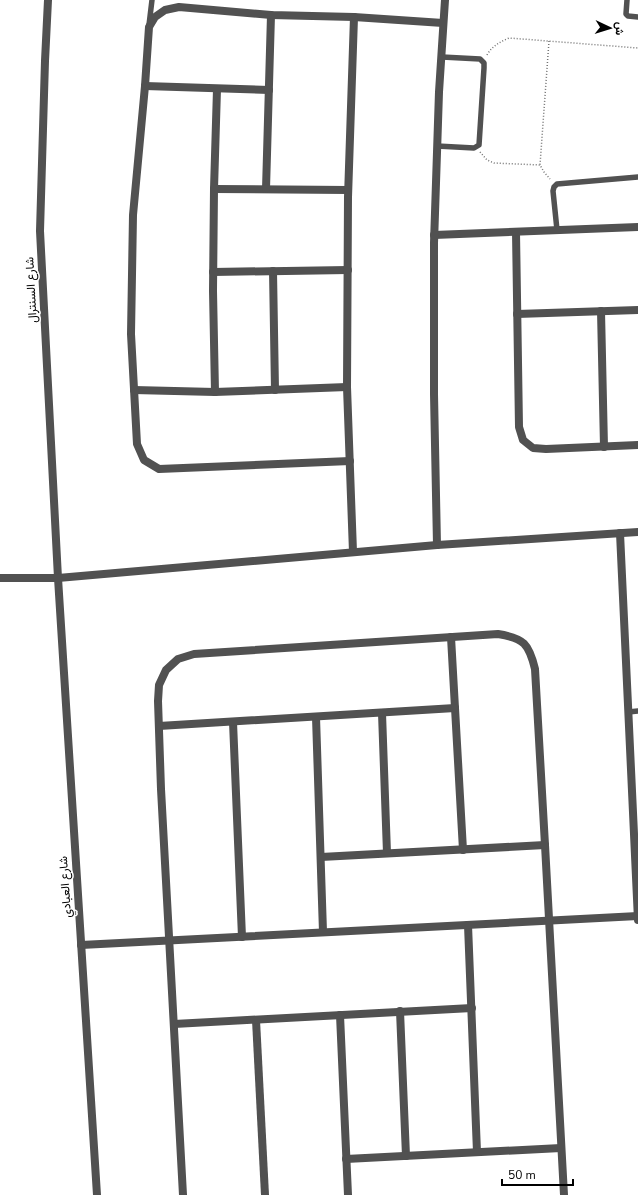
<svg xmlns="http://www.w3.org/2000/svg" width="638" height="1195" font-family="'Nunito Sans',Vazirmatn,sans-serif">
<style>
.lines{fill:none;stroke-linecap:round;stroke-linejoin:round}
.path{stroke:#737373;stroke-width:1.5;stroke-dasharray:1 2;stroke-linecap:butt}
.lane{stroke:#515151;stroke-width:5.5}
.street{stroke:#515151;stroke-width:8}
.labels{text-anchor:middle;stroke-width:3;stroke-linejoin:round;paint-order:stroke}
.street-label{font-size:12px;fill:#000;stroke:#fff}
</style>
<rect width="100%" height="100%" fill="#fff"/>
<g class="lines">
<g class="path">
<polyline points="549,41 540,165 544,172 550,179"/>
<path d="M487,55c5,-9 13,-13 22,-17l129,10"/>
<polyline points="480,152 487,160 494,163 540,165"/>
</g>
<g class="lane">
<polyline points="627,0 626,14 628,16 638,17"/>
<polyline points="149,25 152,0"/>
<polyline points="437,146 474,148 479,145 484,68 484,63 480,59 442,57"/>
<polyline points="557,230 553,191 554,187 557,184 638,177"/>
<polyline points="628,712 638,711"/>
</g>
<g class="street">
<polyline points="48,0 45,61 40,231 58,578 97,1195"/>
<polyline points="145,86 269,90"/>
<polyline points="214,189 348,190"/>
<polyline points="266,189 271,15"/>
<polyline points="516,232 519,427 523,440 533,448 546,449 638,445"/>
<polyline points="434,235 638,227"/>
<polyline points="273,271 275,390"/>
<polyline points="213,272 348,270"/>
<polyline points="601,311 604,447"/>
<polyline points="517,314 638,310"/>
<polyline points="134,390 215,392 347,387"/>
<polyline points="215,392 213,291 214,189 217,89"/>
<polyline points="350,461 159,469 144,460 137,444 131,334 133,215 145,86 149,27 155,17 165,10 179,7 271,15 354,17 443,23"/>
<polyline points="620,533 638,920"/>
<polyline points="437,545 434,394 434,243 439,92 445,0"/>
<polyline points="353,552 347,387 348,197 354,17"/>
<polyline points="0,578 58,578 437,545 638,532"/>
<polyline points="451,637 463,850"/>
<polyline points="382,713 387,853"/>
<polyline points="316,717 323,932"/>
<polyline points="233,722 242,937"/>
<polyline points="159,726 455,708"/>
<polyline points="321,857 545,845"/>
<polyline points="468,925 477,1152"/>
<polyline points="81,945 638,916"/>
<polyline points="400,1011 406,1156"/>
<polyline points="340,1015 348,1195"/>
<polyline points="256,1020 265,1195"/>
<polyline points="174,1024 472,1008"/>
<polyline points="346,1159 561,1148"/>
<path d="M183,1195l-22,-406 -3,-88 1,-16 7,-15 12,-11 16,-5 304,-20c26,4 31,10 37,35l10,176 19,350"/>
</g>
</g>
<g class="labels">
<g class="street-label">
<text transform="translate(31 290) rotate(-93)" y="4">شارع السنترال</text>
<text transform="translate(65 887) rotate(-94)" y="4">شارع العبادي</text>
</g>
</g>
<g transform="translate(610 28) rotate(94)" stroke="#ffffff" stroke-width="3" paint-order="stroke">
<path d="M0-3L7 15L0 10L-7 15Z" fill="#000000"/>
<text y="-6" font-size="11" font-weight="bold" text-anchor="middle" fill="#000000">ش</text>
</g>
<path d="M502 1179v6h71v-6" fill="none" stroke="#000000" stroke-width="2"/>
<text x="508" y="1179" font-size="12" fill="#000000" stroke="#ffffff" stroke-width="3" paint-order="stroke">50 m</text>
</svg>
